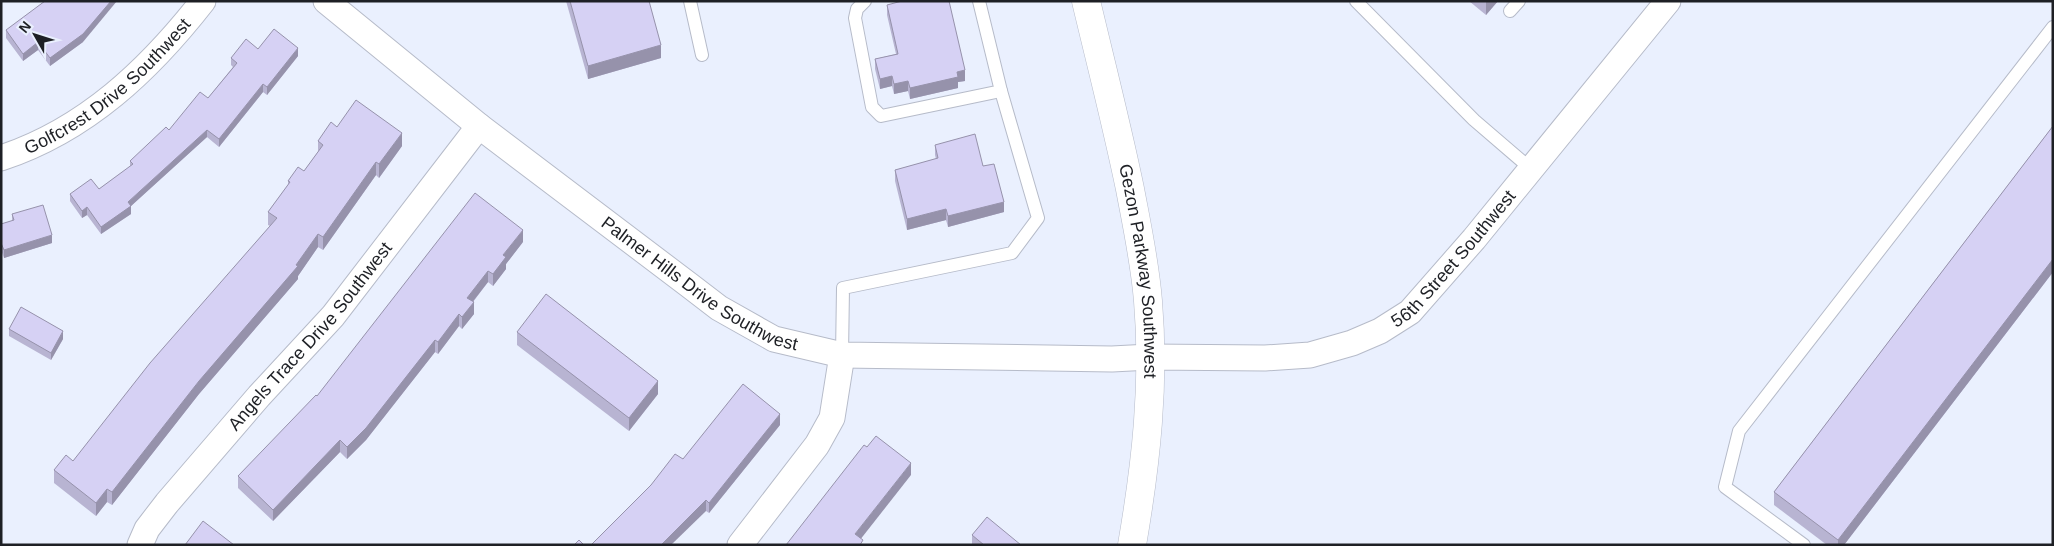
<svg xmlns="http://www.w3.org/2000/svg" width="2054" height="546" font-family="Helvetica,sans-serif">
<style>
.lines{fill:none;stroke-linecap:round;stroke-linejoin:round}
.service-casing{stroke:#b6bbc9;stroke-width:14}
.minor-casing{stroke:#b6bbc9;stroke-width:27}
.secondary-casing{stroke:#b6bbc9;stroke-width:29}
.service{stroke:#fff;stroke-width:12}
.minor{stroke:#fff;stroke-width:25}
.secondary{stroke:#fff;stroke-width:28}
.wall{fill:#b8b4d2}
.shaded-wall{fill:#9692ab}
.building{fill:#d6d1f4;stroke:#9692ab}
.labels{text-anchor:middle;stroke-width:5;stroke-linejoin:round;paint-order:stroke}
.street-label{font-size:18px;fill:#1e2025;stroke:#eaf0fe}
</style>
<rect width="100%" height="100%" fill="#eaf0fe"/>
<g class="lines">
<g class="service-casing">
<g id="service">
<polyline points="690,1 702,55"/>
<polyline points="865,1 857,9 855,18 872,107 881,116 1001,91 979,1"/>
<polyline points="1356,1 1474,120 1531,169"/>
<polyline points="1510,11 1519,1"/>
<polyline points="842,355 843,288 1012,253 1038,218 1001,91"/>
<polyline points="1804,545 1725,487 1739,431 2053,27"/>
</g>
</g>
<g class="minor-casing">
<g id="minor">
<path id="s1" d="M326,1l153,125 210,159 30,23 55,31 68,16 270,4 38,-2 115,1 45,-3 42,-12 28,-12 30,-19 64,-73 194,-238"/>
<path id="s2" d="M1,158c85,-28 148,-88 202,-157"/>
<path id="s3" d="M140,545l7,-16 20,-26 92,-107 74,-80 146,-190"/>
<polyline points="740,545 817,445 832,418 842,355"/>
</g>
</g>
<g class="secondary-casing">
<g id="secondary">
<path id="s4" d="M1086,1c15,63 31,125 44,188 7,37 15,74 18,112 7,82 -2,163 -16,244"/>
</g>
</g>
<use href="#service" class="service"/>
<use href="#minor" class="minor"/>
<use href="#secondary" class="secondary"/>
</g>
<g class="wall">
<polygon points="566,1 649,1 661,58 588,79"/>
<polygon points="1469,1 1498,1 1486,15"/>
<polygon points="887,5 965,81 958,82 958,88 910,99 908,91 894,94 892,86 880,89 875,69 875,59 896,54 887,15"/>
<polygon points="6,30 83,42 50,66 38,50 23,61 6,38"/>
<polygon points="258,49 298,56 267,95 263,92 219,147 207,137 131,206 131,214 101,234 87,215 82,218 70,201 70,194 99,189 130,167 130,161 169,130 208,98 233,67 231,65 231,58"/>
<polygon points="2053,126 2053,272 1844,545 1827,545 1774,505 1774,492"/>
<polygon points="337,127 402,146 379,178 376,175 323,250 318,247 298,276 298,279 199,394 112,505 107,502 96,516 54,483 54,470 73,461 270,226 268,225 268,212 288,185 288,181 304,171 318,152 318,141"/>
<polygon points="935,145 983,166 1004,212 948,227 946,220 907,230 895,181 895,170 936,159 935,155"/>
<polygon points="12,214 52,243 4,258 1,250 1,224 12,221"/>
<polygon points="523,242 506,264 506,269 493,286 488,282 473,302 474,314 462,329 459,326 438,354 435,352 366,440 347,459 340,452 273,521 238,488 238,476 317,396"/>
<polygon points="9,329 63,339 51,360 9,336"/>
<polygon points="517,332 658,394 629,431 517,345"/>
<polygon points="780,425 709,513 706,511 683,459"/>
<polygon points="972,535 1021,545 972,545"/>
</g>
<g class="shaded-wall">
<polygon points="111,1 117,1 83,42 50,66 50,58"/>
<polygon points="1487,1 1498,1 1486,15 1486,2"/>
<polygon points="38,42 38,50 23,61 23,54"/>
<polygon points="661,45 661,58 588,79 588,66"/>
<polygon points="298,48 298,56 267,95 267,87"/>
<polygon points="965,70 965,81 958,82 958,88 910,99 910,88 957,72"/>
<polygon points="892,76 892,86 880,89 880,79"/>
<polygon points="908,81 908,91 894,94 894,84"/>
<polygon points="263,84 263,92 219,147 219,139"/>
<polygon points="207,130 207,137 131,206 131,214 101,234 101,227"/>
<polygon points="402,133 402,146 379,178 379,164"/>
<polygon points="376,162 376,175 323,250 323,237"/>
<polygon points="1004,202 1004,212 948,227 948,216"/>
<polygon points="87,207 87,215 82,218 82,211"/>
<polygon points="946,209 946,220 907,230 907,219"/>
<polygon points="523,230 523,242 506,264 506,269 493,286 493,274 503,255"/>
<polygon points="318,234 318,247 298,276 298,279 199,394 112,505 112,492 199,381 296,265"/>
<polygon points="52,235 52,243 4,258 4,250"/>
<polygon points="2053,259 2053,272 1844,545 1838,545 1838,540"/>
<polygon points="488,271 488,282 467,309 467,298"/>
<polygon points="474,302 474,314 462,329 462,317"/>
<polygon points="459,314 459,326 438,354 438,342"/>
<polygon points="63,331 63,339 51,360 51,353"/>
<polygon points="435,340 435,352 366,440 347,459 347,447"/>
<polygon points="658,381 658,394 629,431 629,418"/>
<polygon points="780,414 780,425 709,513 709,503"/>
<polygon points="340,440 340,452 273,521 273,510"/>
<polygon points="911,463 911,475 856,545 855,534"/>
<polygon points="107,489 107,502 96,516 96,503"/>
<polygon points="706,500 706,511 671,545 661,545"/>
</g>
<g class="building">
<polygon points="45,1 111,1 83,34 50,58 38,42 23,54 6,30"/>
<polygon points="570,1 649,1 661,45 588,66"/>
<polygon points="902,1 949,1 965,70 957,72 958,77 910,88 908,81 894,84 892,76 880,79 875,59 898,54 887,5"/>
<polygon points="274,29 298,48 267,87 263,84 219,139 207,130 128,202 131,206 101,227 87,207 82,211 70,194 91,179 99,189 133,164 130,161 166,127 169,130 200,92 208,98 237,63 231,58 246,39 258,49"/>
<polygon points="356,100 402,133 379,164 376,162 323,237 318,234 296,265 298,266 199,381 112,492 107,489 96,503 54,470 66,455 73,461 150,363 277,218 268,212 290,182 288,181 298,167 304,171 323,145 318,141 331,122 337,127"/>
<polygon points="2053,126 2053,259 1838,540 1774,492"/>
<polygon points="975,134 983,166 994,164 1004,202 948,216 946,209 907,219 895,170 938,158 935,145"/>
<polygon points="475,193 523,230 503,255 506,257 493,274 488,271 467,298 474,302 462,317 459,314 438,342 435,340 366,428 347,447 340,440 273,510 238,476 316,395 317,396"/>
<polygon points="43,205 52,235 4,250 1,243 1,224 14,220 12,214"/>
<polygon points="546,294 658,381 629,418 517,332"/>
<polygon points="21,307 63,331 51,353 9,329"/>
<polygon points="743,384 780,414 709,503 706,500 661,545 591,545 651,485 675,454 683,459"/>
<polygon points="876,436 911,463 855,534 863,540 860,545 786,545 864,445 867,447"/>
<polygon points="987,517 1021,545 984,545 972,535"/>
<polygon points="203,521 234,545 185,545"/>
<polygon points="579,540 584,545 574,545"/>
</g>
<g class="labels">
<g class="street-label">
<text dy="6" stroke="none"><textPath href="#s2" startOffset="130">Golfcrest Drive Southwest</textPath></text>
<text dy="6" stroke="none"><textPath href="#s1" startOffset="1278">56th Street Southwest</textPath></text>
<text dy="6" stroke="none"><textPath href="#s4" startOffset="276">Gezon Parkway Southwest</textPath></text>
<text dy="6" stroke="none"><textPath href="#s1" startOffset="470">Palmer Hills Drive Southwest</textPath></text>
<text dy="6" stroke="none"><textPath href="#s3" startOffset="270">Angels Trace Drive Southwest</textPath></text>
</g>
</g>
<rect width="2054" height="546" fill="none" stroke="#1e2025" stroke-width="5"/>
<g transform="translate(35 35) rotate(309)" stroke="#eaf0fe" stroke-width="4" paint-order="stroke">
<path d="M0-4L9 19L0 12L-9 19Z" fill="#1e2025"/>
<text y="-8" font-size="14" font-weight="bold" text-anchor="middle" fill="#1e2025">N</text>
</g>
</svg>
